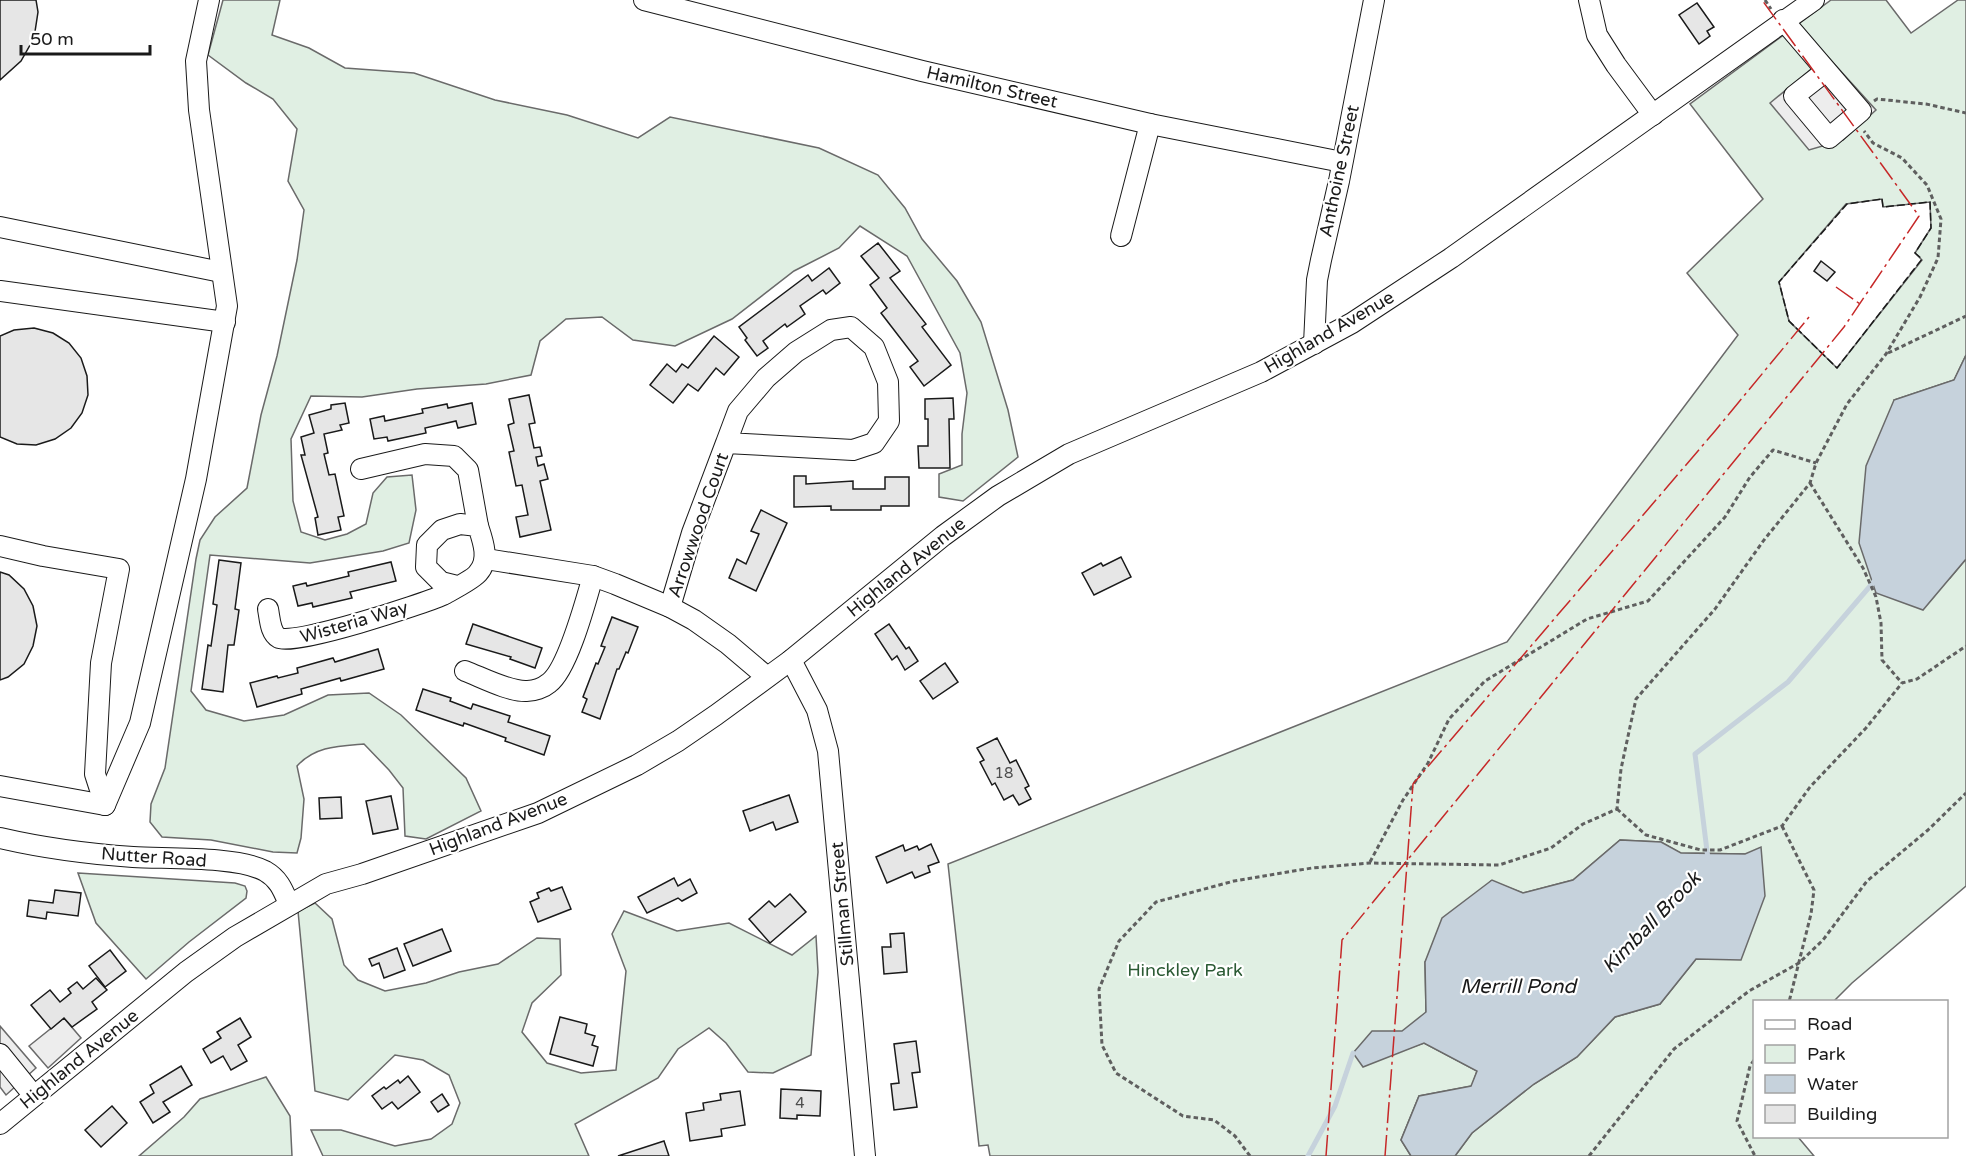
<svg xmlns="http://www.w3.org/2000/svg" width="1966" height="1156" font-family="'Varela Round',sans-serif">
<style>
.green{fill:#e0efe3;stroke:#6a6a6a;stroke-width:1.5;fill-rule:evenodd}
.parking{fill:#ededed;stroke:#6a6a6a;stroke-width:1.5}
.water{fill:#c6d2dc;stroke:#6a6a6a;stroke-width:1.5}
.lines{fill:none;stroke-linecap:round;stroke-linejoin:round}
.stream{stroke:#c6d2dc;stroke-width:5}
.building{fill:#e6e6e6;stroke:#1a1a1a;stroke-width:1.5}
.minor-casing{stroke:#1a1a1a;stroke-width:22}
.path{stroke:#5f5f5f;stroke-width:3;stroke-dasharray:4.5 3;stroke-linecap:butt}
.minor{stroke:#fff;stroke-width:20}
.fence{stroke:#1a1a1a;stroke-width:1.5;stroke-dasharray:8 3;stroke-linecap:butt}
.power{stroke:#c62828;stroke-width:1.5;stroke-dasharray:21 4.5 3 4.5;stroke-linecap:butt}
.labels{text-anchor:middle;stroke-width:4.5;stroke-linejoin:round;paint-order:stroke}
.number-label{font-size:15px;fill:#4d4d4d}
.street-label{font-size:18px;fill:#1a1a1a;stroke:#fff}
.park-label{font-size:18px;fill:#2b5a34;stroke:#fff}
.water-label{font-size:20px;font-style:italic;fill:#1a1a1a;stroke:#fff}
</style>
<rect width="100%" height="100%" fill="#fff"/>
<g class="green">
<path d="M223,0h57l-8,35 37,13 36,20 69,5 81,27 72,15 71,23 32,-21 149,31 59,27 27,33 17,31 35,42 24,41 27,88 10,47 -55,44 -24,-4v-23l23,-9v-31l5,-41 -7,-40 -53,-97 -47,-30 -21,22 -45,23 -62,48 -57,27 -42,-6 -31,-23 -36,2 -26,22 -9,34 -45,9 -69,5 -55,8 -51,-1 -20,43 2,62 8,31 24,8 22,-6 19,-10 7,-31 14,-16 25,-2 4,35 -7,33 -26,8 -73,12 -100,-8 -19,136 15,19 38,11 40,-6 44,-20 41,-2 32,22 65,63 15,33 -55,28 -21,-3 -2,-48 -14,-18 -25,-26c-25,2 -49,2 -67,22l7,33 -3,39 -4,15 -24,-1 -62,-12 -49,-3 -12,-15 1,-18 14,-36 31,-209 4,-19 15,-23 32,-29 14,-73 16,-59 20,-96 7,-50 -16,-29 9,-52 -24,-30 -27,-16 -38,-28z"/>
<path d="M1831,0h55l25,33 47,-33h8v355l-12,25 -60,20 56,178 16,-19v327l-114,97 -18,18 -80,1v134l44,1 16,19h-359l17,-23 62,-49 43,-27 38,-40 45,-13 36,-45 49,-105 -65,-1 -19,-11 -41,-2 -47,40 -50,13 -32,-12 -66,81 1,50 -19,37 17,-6 53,28 -5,15 -53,10 -18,44 10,16h-421l-2,-11 -9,1 -31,-282 559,-222 231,-307 -51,-62 76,-74 -73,-95zM1882,199l1,8 47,-5 1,26 -16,25 7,7 -85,108 -48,-47 -10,-39 67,-78z"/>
<polygon points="78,873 235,883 245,886 247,891 246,898 189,942 146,979 96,923"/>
<polygon points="315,903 332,919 344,965 358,980 385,991 426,983 459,972 498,964 537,938 560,939 561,975 532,1003 522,1032 547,1063 581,1073 616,1070 626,971 612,934 624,911 677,931 729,923 792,955 816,936 818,972 811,1055 773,1073 748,1072 726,1043 709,1028 678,1049 658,1078 575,1124 589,1156 323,1156 311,1130 341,1130 395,1146 431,1139 452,1124 460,1103 449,1075 423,1060 395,1055 348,1100 315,1091 298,911"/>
<polygon points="266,1077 290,1116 292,1156 139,1156 184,1117 200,1099"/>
</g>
<g class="parking">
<polygon points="1827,56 1876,110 1843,140 1809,150 1770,103"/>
<polygon points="64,1018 81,1038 48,1068 29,1046"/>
<polygon points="0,1026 36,1068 6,1095 0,1087"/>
</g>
<g class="water">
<polygon points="1966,355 1966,559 1923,610 1876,593 1859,543 1866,466 1894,400 1954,380"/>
<polygon points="1620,840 1661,842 1681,853 1745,854 1761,847 1765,896 1741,960 1696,959 1660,1004 1615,1017 1577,1057 1534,1084 1472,1133 1455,1156 1411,1156 1401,1140 1419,1096 1471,1086 1477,1071 1424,1043 1363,1067 1353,1053 1372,1031 1402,1031 1426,1012 1425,962 1442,918 1492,880 1523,893 1573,880"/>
</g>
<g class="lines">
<g class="stream">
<polyline points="1708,859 1695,754 1788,682 1877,578"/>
<polyline points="1308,1156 1335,1106 1353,1053"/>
</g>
</g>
<g class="building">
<polygon points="0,0 36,0 38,12 34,38 21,61 0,80"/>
<polygon points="1697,3 1714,27 1707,31 1710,36 1699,44 1679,15"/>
<polygon points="878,243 900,271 890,278 926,324 922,327 951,365 924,386 910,367 918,361 881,313 887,308 870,285 879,278 861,256"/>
<polygon points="1821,261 1835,272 1827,281 1814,271"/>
<polygon points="829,268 840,283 826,294 823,290 800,306 805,314 787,327 785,324 763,341 768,348 757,356 745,340 747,338 739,327 808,275 812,281"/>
<polygon points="34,328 53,333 69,343 81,358 87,376 88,395 82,413 71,428 55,439 36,445 17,444 0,437 0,336 14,330"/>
<polygon points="714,336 739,357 724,375 716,368 698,391 688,384 673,403 650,385 667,364 676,372 682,364 688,368"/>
<polygon points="529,395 535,423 529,424 534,448 540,447 542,456 536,457 538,466 544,464 548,479 540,481 551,530 520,537 516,517 528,515 522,485 516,486 509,452 514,451 508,425 514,423 509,399"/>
<polygon points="953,398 954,419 949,419 950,468 919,468 918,446 928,446 928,419 925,419 925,399"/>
<polygon points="345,403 349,423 340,425 342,430 324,434 328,453 324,454 329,475 335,474 344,516 338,517 341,530 318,535 315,518 318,517 301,455 305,455 301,437 314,433 309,415 331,409 331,405"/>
<polygon points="472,403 476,424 458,428 456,421 425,428 426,433 388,441 387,437 374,439 370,419 384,416 385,421 423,413 422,409 447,404 448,408"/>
<polygon points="794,476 806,476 806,484 853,481 853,489 885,489 885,477 909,477 909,506 881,506 881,510 831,510 831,506 794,507"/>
<polygon points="761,510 787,523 756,591 729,578 737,559 746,564 759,534 751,531"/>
<polygon points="1121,557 1131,577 1094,595 1082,573 1101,563 1103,566"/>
<polygon points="219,560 241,563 235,609 239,610 234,645 228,645 223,692 202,689 208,645 211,646 217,605 213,604"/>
<polygon points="391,562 396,581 350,592 352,598 313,607 312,603 298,606 293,586 306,583 307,586 349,576 348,572"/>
<polygon points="0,572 9,575 24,589 33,606 37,626 33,646 24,664 8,677 0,680"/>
<polygon points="612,617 638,627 628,653 626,652 619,669 617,669 600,719 582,712 587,699 583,697 596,663 598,664 605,647 601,646"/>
<polygon points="473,624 542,648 535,668 510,659 511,657 466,644"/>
<polygon points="889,624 906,649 909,647 918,661 905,670 897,656 892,660 875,634"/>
<polygon points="378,649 384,669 341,681 340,678 301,689 302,694 257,707 250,683 277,676 278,678 298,673 297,668 333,658 335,662"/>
<polygon points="945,663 958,682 933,699 920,681"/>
<polygon points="423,689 451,698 450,701 471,709 473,704 510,716 508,722 550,736 544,755 505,741 506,738 464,723 463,726 416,710"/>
<polygon points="997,738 1010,763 1016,760 1029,786 1025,788 1031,799 1019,805 1013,795 1004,800 995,783 992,785 980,762 984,760 977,748"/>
<polygon points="789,795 798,822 776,830 773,822 750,831 743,811"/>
<polygon points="391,796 398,829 373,834 366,801"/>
<polygon points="341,797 342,818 320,819 319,798"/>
<polygon points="931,844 939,862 928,866 930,872 915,878 912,872 887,883 876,857 903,845 905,851 917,846 919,850"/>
<polygon points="674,878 678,886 690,879 697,893 682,901 678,898 647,913 638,897"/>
<polygon points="562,887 571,909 538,922 530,902 539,898 537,893 549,888 551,891"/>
<polygon points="55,890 81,893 78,916 47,912 46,919 27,916 29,900 53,903"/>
<polygon points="790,894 806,912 770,943 749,919 769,901 775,907"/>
<polygon points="442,929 451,951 413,966 404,944"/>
<polygon points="904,933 907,972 884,974 882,947 891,947 890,934"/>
<polygon points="397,948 405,970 384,978 379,963 372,966 369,959"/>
<polygon points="110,950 126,971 105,987 89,966"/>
<polygon points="96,978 107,990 92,1002 97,1009 72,1027 64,1018 51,1029 31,1005 50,990 60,1002 71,993 68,989 77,982 83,989"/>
<polygon points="560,1017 587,1024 585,1033 595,1036 592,1045 598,1047 593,1066 550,1054"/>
<polygon points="240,1018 251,1037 238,1045 247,1061 231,1070 223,1056 211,1063 203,1049 221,1038 217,1032"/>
<polygon points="916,1041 920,1072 912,1073 917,1107 894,1110 891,1084 899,1083 894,1044"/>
<polygon points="181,1066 192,1085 163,1102 170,1112 153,1123 140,1102 154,1093 150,1085"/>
<polygon points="408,1076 420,1092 398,1109 392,1102 382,1109 372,1096 384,1087 386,1089 398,1080 400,1083"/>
<polygon points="781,1089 821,1091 820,1116 797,1115 797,1119 780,1118"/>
<polygon points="740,1091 745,1125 721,1129 722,1136 690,1141 686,1113 704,1110 703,1103 721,1100 720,1094"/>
<polygon points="442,1094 449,1105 438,1112 431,1102"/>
<polygon points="112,1106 127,1123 101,1147 85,1130"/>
<polygon points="664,1141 669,1156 618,1156"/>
</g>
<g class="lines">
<g class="minor-casing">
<g id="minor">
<polyline points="644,0 922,71 1150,124 1342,162"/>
<polyline points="1589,0 1597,35 1616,65 1653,115"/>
<polyline points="1783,20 1861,111 1829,138 1794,96 1826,71"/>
<polyline points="0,227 221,272"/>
<polyline points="1121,236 1150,124"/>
<polyline points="0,291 225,322"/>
<polyline points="1314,344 1317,280 1321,260 1339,181 1374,0"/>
<polyline points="361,469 425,454 454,456 468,470 478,526"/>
<polyline points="0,546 43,556 119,569 101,663 95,774 105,805"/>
<polyline points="486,559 593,576 615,584 670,607 694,620 728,644 767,677"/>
<polyline points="670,607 692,533 726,443 853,450 874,443 889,421 888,382 874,347 851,327 831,330 796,352 766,378 738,411 726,443"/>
<path d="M268,609c2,10 2,24 11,29 15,8 144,-34 164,-43 7,-4 31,-16 35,-22 12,-13 5,-32 0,-47l-18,-2 -18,6 -15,15 -1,22 15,15 16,4"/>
<polyline points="791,660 817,710 828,751 865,1156"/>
<path d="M465,671c16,6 44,21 62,20 7,0 16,-3 22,-8 19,-14 37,-83 44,-107"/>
<polyline points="0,786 105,805 140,723 196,479 227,306 199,110 196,61 209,0"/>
<path d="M0,838c43,10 89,16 133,19 34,2 104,-1 132,14 14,8 18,19 24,33"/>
<polyline points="0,1054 34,1096"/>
<polyline points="0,1124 186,972 235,937 326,884 362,874 538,813 637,765 678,741 716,715 791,660 943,536 998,496 1069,454 1261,372 1352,323 1451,258 1814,0"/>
</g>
</g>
<g class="path">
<polyline points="1765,0 1771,9"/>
<polyline points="1874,101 1877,99 1926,104 1966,113"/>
<polyline points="1888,353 1966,316"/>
<polyline points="1810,483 1863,568 1876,597 1881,623 1882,660 1902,683"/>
<polyline points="1617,809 1646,835 1701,850 1720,850 1782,826 1810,787 1866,728 1902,683 1917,679 1966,646"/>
<polyline points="1782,826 1814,890 1811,914 1789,1002"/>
<polyline points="1370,862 1403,800 1428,763 1449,719 1485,681 1587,619 1648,601 1725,517 1750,477 1773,450 1816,463"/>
<polyline points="1754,1060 1750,1066 1737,1121 1755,1156"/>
<polyline points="1250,1156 1235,1136 1214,1120 1183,1116 1116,1073 1102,1045 1099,989 1119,941 1156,902 1234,881 1312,868 1370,863 1499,865 1551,848 1583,824 1617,809 1621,769 1636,699 1715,609 1764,540 1810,483 1816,463 1847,404 1886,354 1920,297 1938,258 1941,219 1927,185 1902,158 1873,143 1864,131"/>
<polyline points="1589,1156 1674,1049 1749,991 1799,963 1823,940 1867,881 1928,830 1966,793"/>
</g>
<use href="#minor" class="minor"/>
<polygon class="fence" points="1882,199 1883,207 1930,202 1931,228 1915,253 1922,259 1837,368 1789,321 1779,282 1847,204"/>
<g class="power">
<polyline points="1836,287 1860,304"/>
<polyline points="1326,1156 1342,940 1844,327 1919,216 1762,0"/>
<polyline points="1385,1156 1413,784 1715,431 1809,317"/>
</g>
</g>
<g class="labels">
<g class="number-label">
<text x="1004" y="778">18</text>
<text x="800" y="1108">4</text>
</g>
<g class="street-label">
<text transform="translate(992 87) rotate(13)" y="6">Hamilton Street</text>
<text transform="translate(1339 171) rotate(-78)" y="6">Anthoine Street</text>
<text transform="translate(1329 332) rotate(-30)" y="6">Highland Avenue</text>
<text transform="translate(698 525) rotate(-71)" y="6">Arrowwood Court</text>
<text transform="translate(906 567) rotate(-39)" y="6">Highland Avenue</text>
<text transform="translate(354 622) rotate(-16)" y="6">Wisteria Way</text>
<text transform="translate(498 824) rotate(-21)" y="6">Highland Avenue</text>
<text transform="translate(154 857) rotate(4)" y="6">Nutter Road</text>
<text transform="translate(842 904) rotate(-95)" y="6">Stillman Street</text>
<text transform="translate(79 1059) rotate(-39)" y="6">Highland Avenue</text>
</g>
<g class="park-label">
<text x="1185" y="976">Hinckley Park</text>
</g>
<g class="water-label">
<text transform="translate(1651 922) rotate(-46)" y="7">Kimball Brook</text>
<text x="1518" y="993">Merrill Pond</text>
</g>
</g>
<rect x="1753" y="1000" width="195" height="138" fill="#ffffff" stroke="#a3a3a3" stroke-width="1.5"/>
<rect x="1765" y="1020" width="30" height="9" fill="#ffffff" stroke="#a3a3a3" stroke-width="1.5"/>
<text x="1807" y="1030" font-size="18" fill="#1a1a1a">Road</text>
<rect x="1765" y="1045" width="30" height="18" fill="#e0efe3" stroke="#a3a3a3" stroke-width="1.5"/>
<text x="1807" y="1060" font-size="18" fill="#1a1a1a">Park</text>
<rect x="1765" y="1075" width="30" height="18" fill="#c6d2dc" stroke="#a3a3a3" stroke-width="1.5"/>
<text x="1807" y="1090" font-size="18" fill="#1a1a1a">Water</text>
<rect x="1765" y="1105" width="30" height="18" fill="#e6e6e6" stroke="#a3a3a3" stroke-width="1.5"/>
<text x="1807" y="1120" font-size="18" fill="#1a1a1a">Building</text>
<path d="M21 45v9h129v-9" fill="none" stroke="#1a1a1a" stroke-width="3"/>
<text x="30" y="45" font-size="18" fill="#1a1a1a" stroke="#ffffff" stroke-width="4.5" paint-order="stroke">50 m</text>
</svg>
